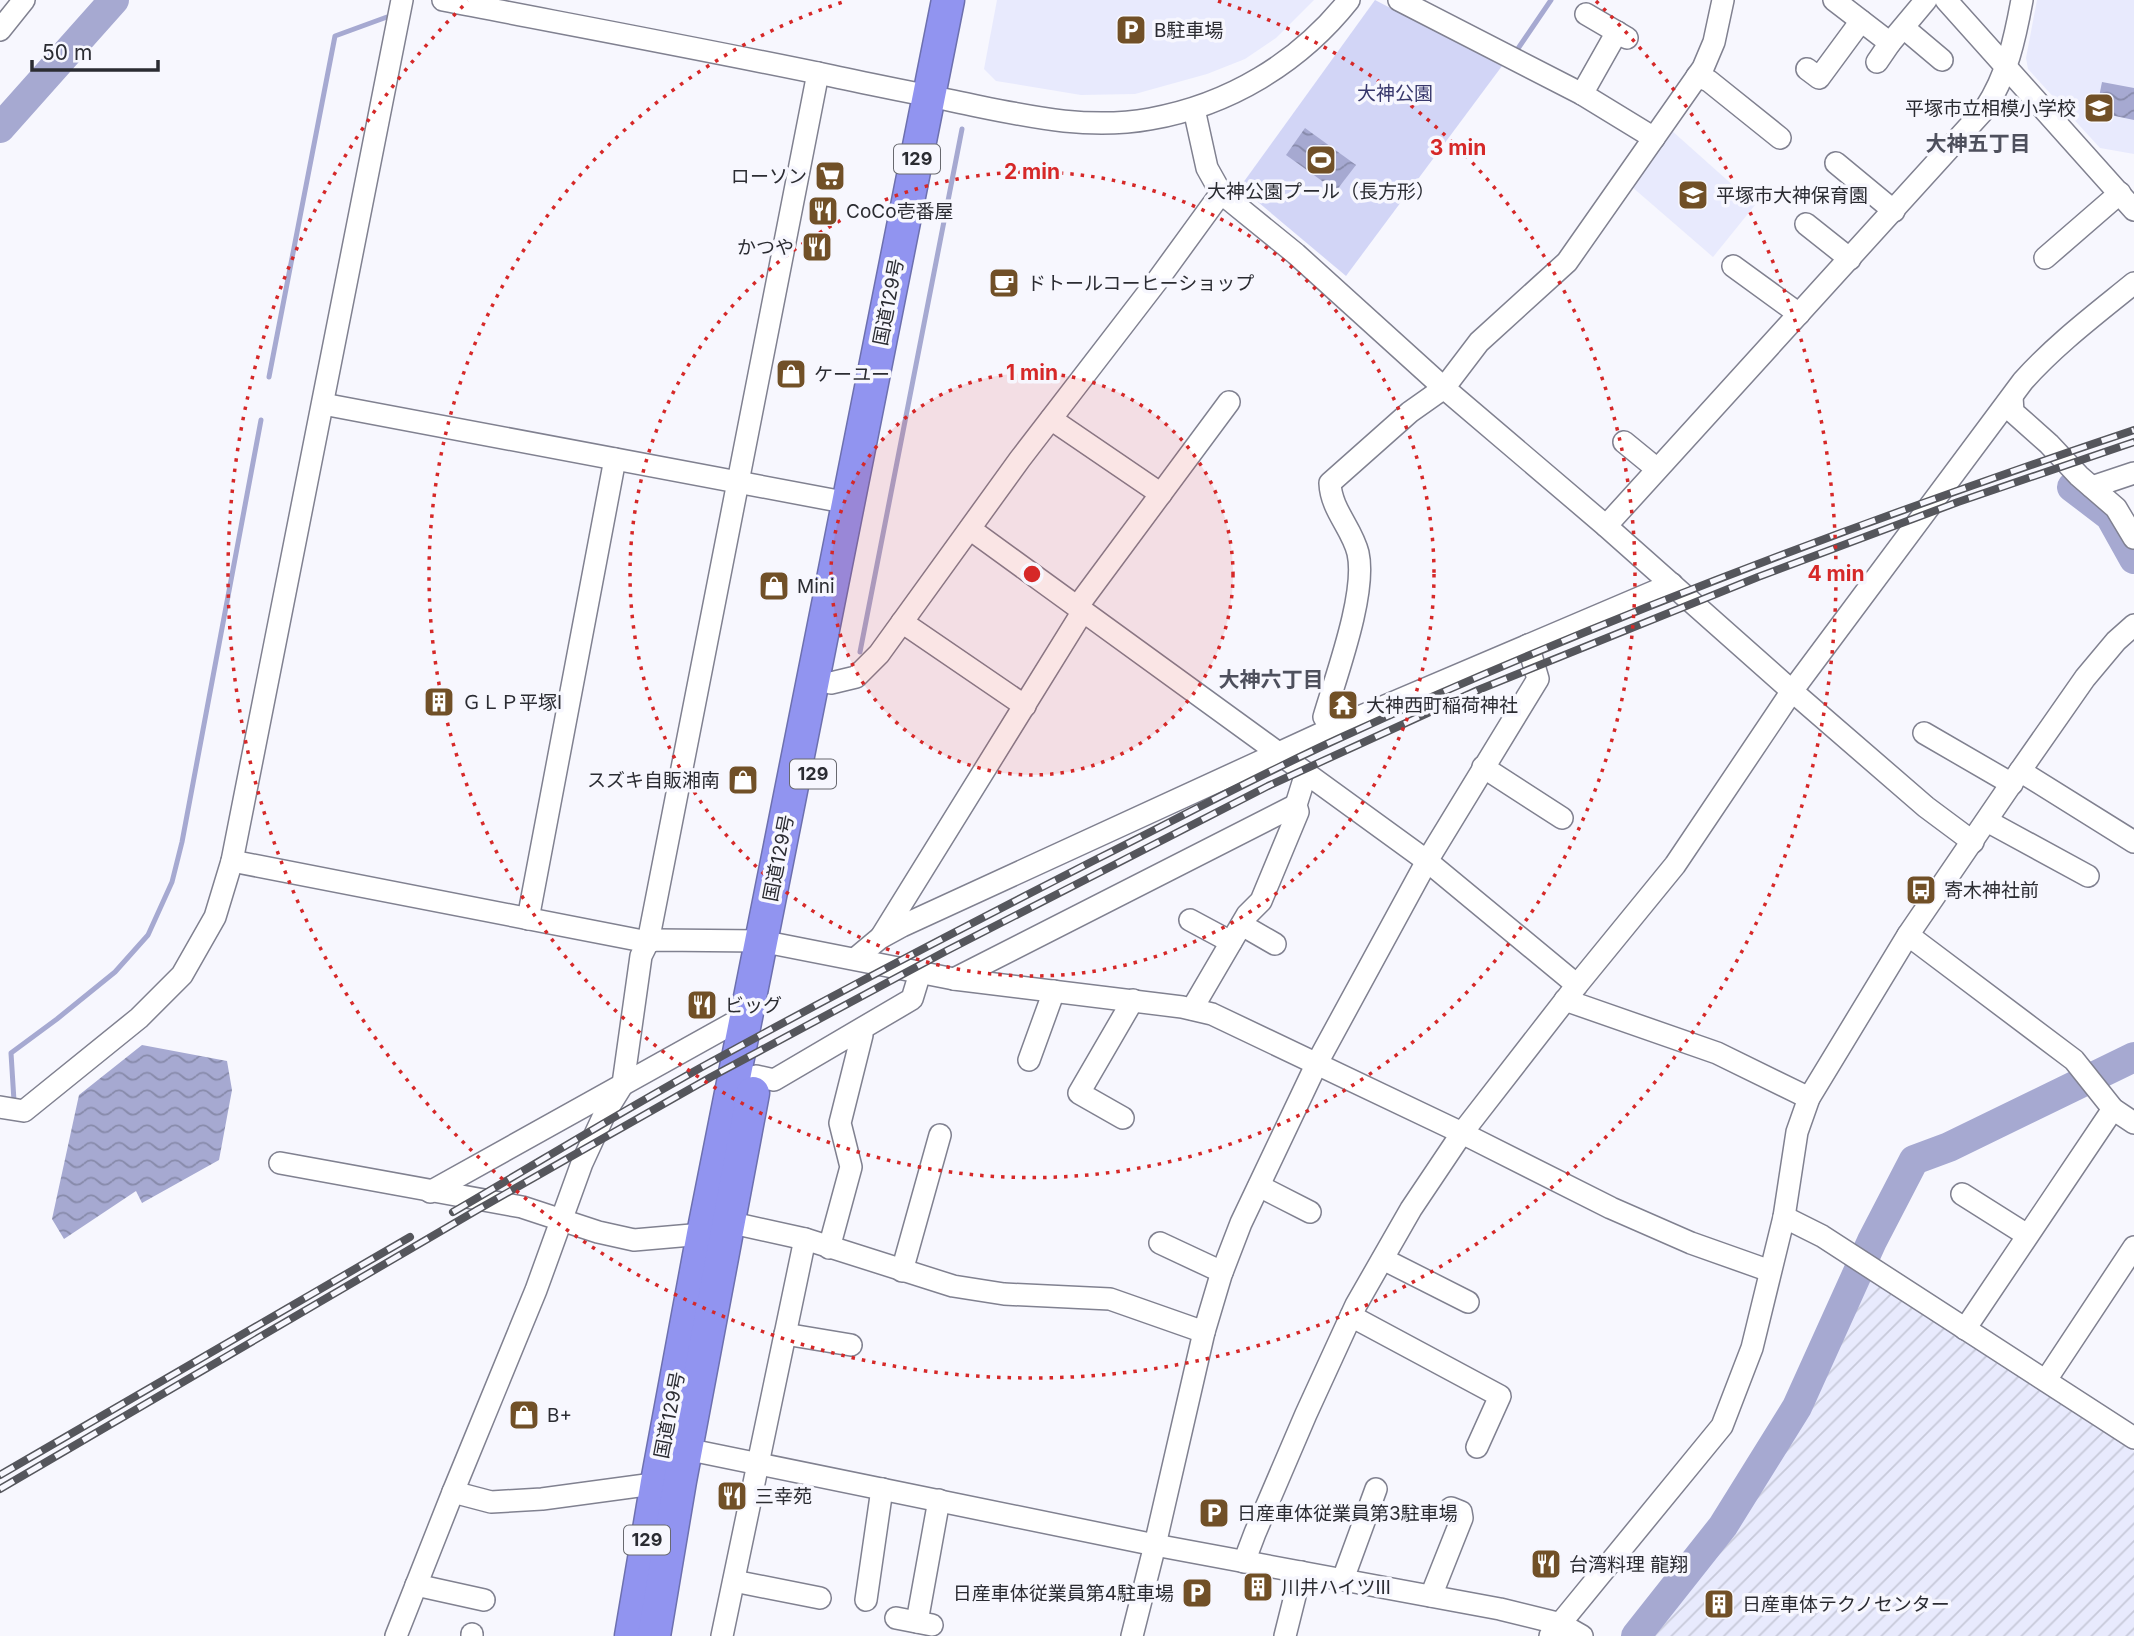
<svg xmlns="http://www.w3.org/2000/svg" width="2134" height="1636" font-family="Inter,'Noto Sans JP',sans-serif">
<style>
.built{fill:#e8eafd}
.industrial{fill:url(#industrial-furrows)}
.green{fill:#d2d5f6}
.water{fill:url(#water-waves)}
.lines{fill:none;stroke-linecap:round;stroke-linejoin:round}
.stream{stroke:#a6a9d1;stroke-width:5}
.river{stroke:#a6a9d1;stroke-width:30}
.minor-casing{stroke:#808190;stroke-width:24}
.highway-casing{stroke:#6d70ae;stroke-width:35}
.minor{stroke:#fff;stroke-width:21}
.highway{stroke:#9194f0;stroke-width:32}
.rail-casing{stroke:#55565c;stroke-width:8}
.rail{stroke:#f7f7fe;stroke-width:5;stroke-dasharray:16;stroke-linecap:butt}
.ring{fill:none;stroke:#d62828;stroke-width:3.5;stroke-dasharray:3.5 7}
.labels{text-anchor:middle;stroke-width:7;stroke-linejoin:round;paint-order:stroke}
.shield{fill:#f7f7fe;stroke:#68696f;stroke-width:2}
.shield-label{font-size:18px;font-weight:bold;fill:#2b2c32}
.poi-label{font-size:19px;fill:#2b2c32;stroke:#f7f7fe;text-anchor:start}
.park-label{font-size:19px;fill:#38386c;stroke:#f7f7fe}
.street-label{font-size:19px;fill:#2b2c32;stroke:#f7f7fe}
.neighbourhood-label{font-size:21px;font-weight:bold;fill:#4e505d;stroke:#f7f7fe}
.centre{fill:#d62828;stroke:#f7f7fe;stroke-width:3.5}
.ring-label{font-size:21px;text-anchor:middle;font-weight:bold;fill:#d62828;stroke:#f7f7fe;stroke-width:7;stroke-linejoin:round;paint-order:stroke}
</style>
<defs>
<pattern id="industrial-furrows" width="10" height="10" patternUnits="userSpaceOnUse" patternTransform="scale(1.75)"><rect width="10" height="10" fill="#e8eafd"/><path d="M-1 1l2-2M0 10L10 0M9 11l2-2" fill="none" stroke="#c7c9d9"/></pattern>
<pattern id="water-waves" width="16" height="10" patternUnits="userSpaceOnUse" patternTransform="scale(1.75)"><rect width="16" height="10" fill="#a6a9d1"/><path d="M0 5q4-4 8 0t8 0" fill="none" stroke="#878aaa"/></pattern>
</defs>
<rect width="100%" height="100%" fill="#f7f7fe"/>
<g class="built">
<polygon points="997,0 1314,0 1276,38 1245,59 1207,74 1135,94 1081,95 996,81 984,69"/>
<polygon points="2037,0 2134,0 2134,154 2100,148 2028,69 2026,58"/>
<polygon points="1671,130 1755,205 1713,257 1631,186"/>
</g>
<polygon class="industrial" points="1860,1271 2134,1451 2134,1636 1638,1636 1724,1528 1799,1409"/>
<polygon class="green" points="1375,0 1502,66 1346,276 1240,187"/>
<g class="water">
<polygon points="2102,82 2134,88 2134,120 2096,112"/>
<polygon points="1305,128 1356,165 1336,191 1286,155"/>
<polygon points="142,1045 227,1061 232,1090 219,1160 142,1203 136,1191 64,1239 52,1219 79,1095"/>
</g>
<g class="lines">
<g class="stream">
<polyline points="1515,53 1551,0"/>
<polyline points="269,377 335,36 387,17"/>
<polyline points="860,652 962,129"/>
<polyline points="11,1105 14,1101 11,1053 57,1019 115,972 148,935 172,882 182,842 261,420"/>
</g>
<g class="river">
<polyline points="0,128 114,0"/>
<polyline points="2072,487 2110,516 2134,559"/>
<polyline points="1636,1636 1723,1526 1797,1407 1872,1241 1914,1160 1949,1147 2134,1057"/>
</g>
<g class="minor-casing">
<g id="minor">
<path d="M443,0c129,25 259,49 389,76 46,10 93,19 140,29 59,12 117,25 178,14 79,-14 149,-56 199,-119"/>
<polyline points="1399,0 1582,94 1654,138"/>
<polyline points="1834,0 1890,43"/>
<polyline points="1946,0 2134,210"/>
<polyline points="1586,14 1627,38"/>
<polyline points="1904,28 1942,60"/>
<polyline points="0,30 24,0"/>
<polyline points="1877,62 1890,43 1926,0"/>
<polyline points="1807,69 1819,78 1861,21"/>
<polyline points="1697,76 1709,81 1780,138"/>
<polyline points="1582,94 1617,32"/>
<polyline points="1194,109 1207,168 1221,193 1296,254 1444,388 1606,526 1792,691 1926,807 1973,842"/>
<polyline points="1836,163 1894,211"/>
<polyline points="1806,224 1850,259"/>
<polyline points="2045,258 2120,193"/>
<polyline points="1733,266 1799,314"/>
<polyline points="2012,397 2013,412 2049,444 2079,476 2116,508 2134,538"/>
<polyline points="323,404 849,503"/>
<polyline points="1051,419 1161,494"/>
<polyline points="1624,442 1657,469"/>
<polyline points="2092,487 2134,473"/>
<path d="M1606,526l379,-417c22,-33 30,-71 37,-109"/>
<polyline points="970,529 1427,861 1577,985"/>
<polyline points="1077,607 1229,402"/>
<polyline points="902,622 1025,706"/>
<polyline points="831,683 856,677 879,654 1020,459 1157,281 1221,193"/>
<path d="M1331,729l-7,-12c12,-41 43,-124 34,-164 -6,-25 -27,-43 -28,-70l80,-71 34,-24 35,-46 88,-80 136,-194 11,-26 9,-42"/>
<polyline points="1924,733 2012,784"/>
<polyline points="1483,767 1562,818"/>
<polyline points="2020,771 2134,842"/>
<polyline points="1987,821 2088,876"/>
<polyline points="232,861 648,942 818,73"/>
<polyline points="528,919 615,459"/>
<polyline points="1190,920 1231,942"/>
<polyline points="1242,925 1275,944"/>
<polyline points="1908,935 2074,1060 2113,1109 2134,1123"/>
<polyline points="881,937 1083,611"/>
<polyline points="856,958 880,938 902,926 1331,729 1672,584"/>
<polyline points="954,979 1296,805"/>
<polyline points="1565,1000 1717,1053 1809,1098"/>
<polyline points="1192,1009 1247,915 1261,901 1298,812 1296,805 1306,773"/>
<polyline points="1029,1060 1054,991"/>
<polyline points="756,1076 774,1080 912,999 920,973"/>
<polyline points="0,1107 24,1111 139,1018 182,975 215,917 232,861 402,0"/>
<polyline points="1123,1118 1079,1093 1133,1000"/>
<polyline points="280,1163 522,1207 598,1232 634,1240 703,1234"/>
<polyline points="1259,1186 1310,1212"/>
<polyline points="430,1192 746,1016"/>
<polyline points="1962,1194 2027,1235"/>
<polyline points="1784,1217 1822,1236 2134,1438"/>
<polyline points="728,1222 805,1239 953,1286 1004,1294 1110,1299 1204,1332"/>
<polyline points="1160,1243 1222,1272"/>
<polyline points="829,1248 851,1167 840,1123 862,1035 861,1030"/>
<polyline points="1383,1259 1468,1302"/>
<polyline points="902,1271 940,1135"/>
<polyline points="1351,1316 1500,1396 1477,1447"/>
<polyline points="1965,1329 2113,1109"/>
<polyline points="785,1334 851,1345"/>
<polyline points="2046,1380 2134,1247"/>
<polyline points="676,1447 1155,1545 1500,1609 1561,1624 1582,1636"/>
<polyline points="453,1492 491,1502 542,1499 668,1482"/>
<path d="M1244,1562l11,-29 51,-119 50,-109 55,-96 51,-76 115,-148 98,-120 117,-174 231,-310c33,-37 73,-67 111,-98"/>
<polyline points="1343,1579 1376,1489"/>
<polyline points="734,1581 820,1598"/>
<polyline points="416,1585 484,1600"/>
<polyline points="1431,1596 1462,1518 1461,1512 1451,1508"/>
<polyline points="866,1600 882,1489"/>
<polyline points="896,1618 932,1625"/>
<polyline points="917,1622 939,1500"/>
<polyline points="396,1636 453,1492 536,1290 582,1163 605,1113 623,1084 641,956 648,942 656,940 761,941 954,979 1182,1007 1212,1014 1462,1133 1611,1208 1691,1243 1770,1271"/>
<polyline points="472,1636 472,1634"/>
<polyline points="722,1636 805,1239"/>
<polyline points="1132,1636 1155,1545 1204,1332 1221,1275 1241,1223 1317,1063 1427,861 1538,679 1528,645"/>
<polyline points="1285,1636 1301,1572"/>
<polyline points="1550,1636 1722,1426 1752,1348 1784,1217 1797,1132 1809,1098 1908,935 2020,771 2085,678 2116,641 2134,625"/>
</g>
</g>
<g class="highway-casing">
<g id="highway">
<polyline points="631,1636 657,1482 703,1234 948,0"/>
<polyline points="654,1636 680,1481 753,1093"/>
</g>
</g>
<use href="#minor" class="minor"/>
<use href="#highway" class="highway"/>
<g class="rail-casing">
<g id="rail">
<path d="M453,1212c86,-50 171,-102 258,-150 126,-69 253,-135 380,-200 84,-42 166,-86 251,-125 258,-118 523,-217 792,-307"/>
<polyline points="0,1475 410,1237"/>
<polyline points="0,1489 477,1210 711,1077 948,950 1268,786 1478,690 1758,577 1958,502 2134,442"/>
</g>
</g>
<use href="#rail" class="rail"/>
</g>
<circle cx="1032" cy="574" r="201" fill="#d62828" fill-opacity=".12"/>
<g class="ring">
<circle cx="1032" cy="574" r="201"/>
<circle cx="1032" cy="574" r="402"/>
<path d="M1218 1A603 603 0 1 1 846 1"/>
<path d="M1596 1A804 804 0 1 1 468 1"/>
</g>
<defs>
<g id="parking-square" transform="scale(1.575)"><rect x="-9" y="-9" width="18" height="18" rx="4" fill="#715027" stroke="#f7f7fe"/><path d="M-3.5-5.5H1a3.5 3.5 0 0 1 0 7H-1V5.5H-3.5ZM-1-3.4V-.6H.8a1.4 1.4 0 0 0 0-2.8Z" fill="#fff"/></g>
<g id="school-square" transform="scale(1.575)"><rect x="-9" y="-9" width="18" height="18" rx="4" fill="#715027" stroke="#f7f7fe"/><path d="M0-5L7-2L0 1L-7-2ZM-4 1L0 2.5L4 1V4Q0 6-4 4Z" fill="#fff"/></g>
<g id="stadium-square" transform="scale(1.575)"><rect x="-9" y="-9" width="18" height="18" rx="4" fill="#715027" stroke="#f7f7fe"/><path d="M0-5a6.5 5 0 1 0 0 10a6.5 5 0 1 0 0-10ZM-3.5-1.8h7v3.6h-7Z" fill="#fff"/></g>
<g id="supermarket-square" transform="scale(1.575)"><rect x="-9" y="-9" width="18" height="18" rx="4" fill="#715027" stroke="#f7f7fe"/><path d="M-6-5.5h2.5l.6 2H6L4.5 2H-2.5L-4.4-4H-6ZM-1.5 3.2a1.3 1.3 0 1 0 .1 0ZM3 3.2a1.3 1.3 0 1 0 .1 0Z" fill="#fff"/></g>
<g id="restaurant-square" transform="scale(1.575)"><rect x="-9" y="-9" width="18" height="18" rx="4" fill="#715027" stroke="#f7f7fe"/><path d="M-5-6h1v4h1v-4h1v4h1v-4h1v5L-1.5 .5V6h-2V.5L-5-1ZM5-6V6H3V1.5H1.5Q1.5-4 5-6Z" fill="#fff"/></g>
<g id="cafe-square" transform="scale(1.575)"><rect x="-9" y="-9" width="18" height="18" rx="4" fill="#715027" stroke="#f7f7fe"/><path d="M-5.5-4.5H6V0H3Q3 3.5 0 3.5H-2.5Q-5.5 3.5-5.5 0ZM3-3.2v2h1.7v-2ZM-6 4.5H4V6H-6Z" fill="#fff"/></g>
<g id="shop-square" transform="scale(1.575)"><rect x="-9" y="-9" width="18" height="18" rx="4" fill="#715027" stroke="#f7f7fe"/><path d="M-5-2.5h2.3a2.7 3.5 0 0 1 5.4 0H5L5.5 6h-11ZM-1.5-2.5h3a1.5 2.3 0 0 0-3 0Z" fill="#fff"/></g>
<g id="building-square" transform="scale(1.575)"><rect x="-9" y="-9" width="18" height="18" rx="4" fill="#715027" stroke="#f7f7fe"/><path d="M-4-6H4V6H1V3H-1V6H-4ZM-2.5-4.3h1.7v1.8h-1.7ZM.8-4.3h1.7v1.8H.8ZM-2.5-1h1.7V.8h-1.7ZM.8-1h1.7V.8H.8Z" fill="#fff"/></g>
<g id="temple-square" transform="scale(1.575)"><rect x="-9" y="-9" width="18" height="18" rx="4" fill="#715027" stroke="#f7f7fe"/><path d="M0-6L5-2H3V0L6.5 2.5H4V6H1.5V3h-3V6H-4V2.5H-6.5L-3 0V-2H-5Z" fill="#fff"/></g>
<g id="bus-square" transform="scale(1.575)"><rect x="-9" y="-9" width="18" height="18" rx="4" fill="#715027" stroke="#f7f7fe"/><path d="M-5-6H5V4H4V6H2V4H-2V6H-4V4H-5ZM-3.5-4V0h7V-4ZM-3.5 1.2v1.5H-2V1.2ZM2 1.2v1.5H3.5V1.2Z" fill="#fff"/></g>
</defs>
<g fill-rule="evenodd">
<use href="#parking-square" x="1131" y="30"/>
<use href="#school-square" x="2099" y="108"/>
<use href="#stadium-square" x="1321" y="160"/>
<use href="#supermarket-square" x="830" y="176"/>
<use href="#school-square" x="1693" y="195"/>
<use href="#restaurant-square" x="823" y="211"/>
<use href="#restaurant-square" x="817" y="247"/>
<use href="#cafe-square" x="1004" y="283"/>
<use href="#shop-square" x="791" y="374"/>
<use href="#shop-square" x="774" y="586"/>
<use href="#building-square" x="439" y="702"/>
<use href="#temple-square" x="1343" y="705"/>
<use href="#shop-square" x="743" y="780"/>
<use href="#bus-square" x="1921" y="890"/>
<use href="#restaurant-square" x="702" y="1005"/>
<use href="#shop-square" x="524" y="1415"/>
<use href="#restaurant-square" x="732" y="1496"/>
<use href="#parking-square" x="1214" y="1513"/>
<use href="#restaurant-square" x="1546" y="1564"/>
<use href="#building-square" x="1258" y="1587"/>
<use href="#parking-square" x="1197" y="1593"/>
<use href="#building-square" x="1719" y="1604"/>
</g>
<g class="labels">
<g class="shield">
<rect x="894" y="144.5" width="46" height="29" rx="5"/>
<rect x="790" y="759.5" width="46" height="29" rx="5"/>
<rect x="624" y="1525.5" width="46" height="29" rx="5"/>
</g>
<g class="shield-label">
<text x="917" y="165">129</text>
<text x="813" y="780">129</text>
<text x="647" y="1546">129</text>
</g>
<g class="poi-label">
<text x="1154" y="37">B駐車場</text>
<text x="2076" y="115" text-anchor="end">平塚市立相模小学校</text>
<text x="807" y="183" text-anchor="end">ローソン</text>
<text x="1321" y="198" text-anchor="middle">大神公園プール（長方形）</text>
<text x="1716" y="202">平塚市大神保育園</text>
<text x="846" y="218">CoCo壱番屋</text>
<text x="794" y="254" text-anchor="end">かつや</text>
<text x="1027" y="290">ドトールコーヒーショップ</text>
<text x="814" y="381">ケーユー</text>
<text x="797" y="593">Mini</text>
<text x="462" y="709">ＧＬＰ平塚Ⅰ</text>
<text x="1366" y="712">大神西町稲荷神社</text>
<text x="720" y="787" text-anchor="end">スズキ自販湘南</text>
<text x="1944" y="897">寄木神社前</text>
<text x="725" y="1012">ビッグ</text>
<text x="547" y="1422">B+</text>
<text x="755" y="1503">三幸苑</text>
<text x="1237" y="1520">日産車体従業員第3駐車場</text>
<text x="1569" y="1571">台湾料理 龍翔</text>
<text x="1281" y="1594">川井ハイツⅢ</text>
<text x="1174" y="1600" text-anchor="end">日産車体従業員第4駐車場</text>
<text x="1742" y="1611">日産車体テクノセンター</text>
</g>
<g class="park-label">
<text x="1395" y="100">大神公園</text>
</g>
<g class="street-label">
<text transform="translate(888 302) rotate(-79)" y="7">国道129号</text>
<text transform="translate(778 858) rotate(-79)" y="7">国道129号</text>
<text transform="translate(669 1415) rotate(-79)" y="7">国道129号</text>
</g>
<g class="neighbourhood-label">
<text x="1978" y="151">大神五丁目</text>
<text x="1271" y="687">大神六丁目</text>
</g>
</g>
<circle cx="1032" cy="574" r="10" class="centre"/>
<g class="ring-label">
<text x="1458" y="155">3 min</text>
<text x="1032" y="179">2 min</text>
<text x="1032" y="380">1 min</text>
<text x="1836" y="581">4 min</text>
</g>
<path d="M32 60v10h126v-10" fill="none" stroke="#2b2c32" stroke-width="3.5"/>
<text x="42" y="60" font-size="21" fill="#2b2c32" stroke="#f7f7fe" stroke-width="5" paint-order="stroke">50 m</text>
</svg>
